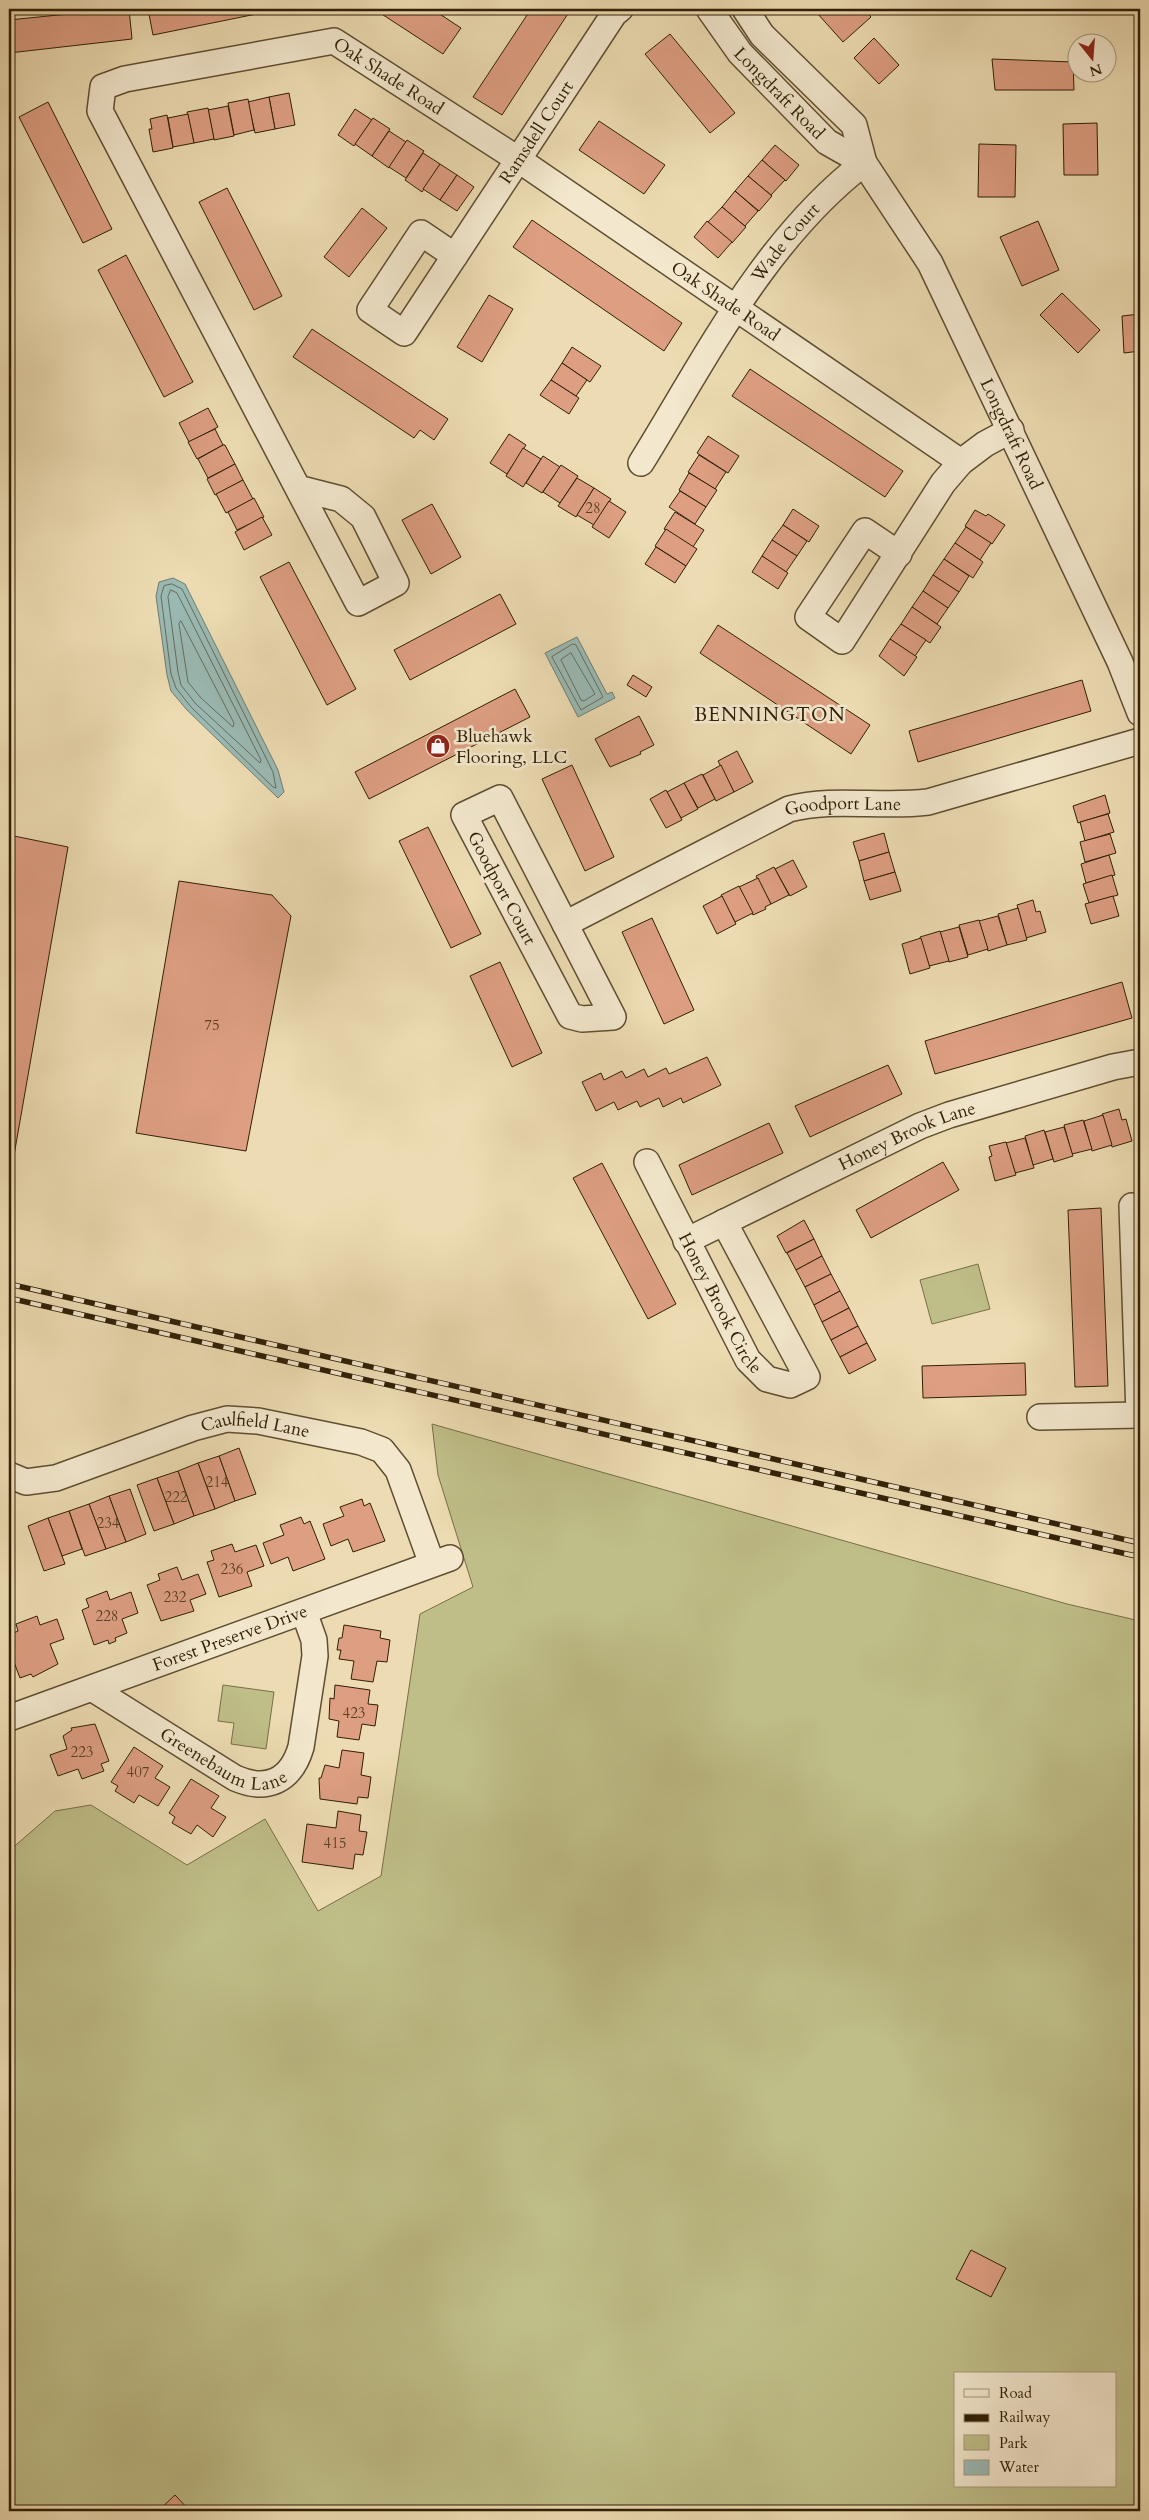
<svg xmlns="http://www.w3.org/2000/svg" width="1149" height="2520" font-family="Cardo,serif">
<style>
.green{fill:#bfbe88;stroke:#786e47;fill-rule:evenodd}
.water{fill:#9abab4;stroke:#707c6e}
.lines{fill:none;stroke-linecap:round;stroke-linejoin:round}
.shore{stroke:#656c5d;stroke-width:1}
.building{fill:#dd9e82;stroke:#301f06}
.minor-casing{stroke:#5f4e31;stroke-width:28}
.minor{stroke:#f3e8ce;stroke-width:25}
.rail-casing{stroke:#301f06;stroke-width:5.5}
.rail{stroke:#f3e8ce;stroke-width:4;stroke-dasharray:11;stroke-linecap:butt}
.labels{text-anchor:middle;stroke-width:5;stroke-linejoin:round;paint-order:stroke}
.number-label{font-size:15px;fill:#5b3f25}
.street-label{font-size:18px;fill:#301f06;stroke:#f3e8ce}
.poi-label{font-size:18px;fill:#301f06;stroke:#f3e8ce;text-anchor:start}
.neighbourhood-label{font-size:19px;letter-spacing:1px;fill:#301f06;stroke:#f3e8ce}
</style>
<rect width="100%" height="100%" fill="#eddcb3"/>
<filter id="stains"><feTurbulence type="fractalNoise" baseFrequency=".004" numOctaves="4"/><feColorMatrix values="0 0 0 0 .2 0 0 0 0 .09 0 0 0 0 .02 0 0 0 .5 -.17"/></filter>
<radialGradient id="worn" r=".72"><stop offset=".6" stop-color="#630" stop-opacity="0"/><stop offset="1" stop-color="#630" stop-opacity=".3"/></radialGradient>
<g class="green">
<polygon points="978,1264 990,1309 932,1324 920,1280"/>
<path d="M432,1424l635,180 73,17v890h-1131v-528l2,-2 -2,-130 46,-40 36,-6 96,60 78,-46 53,92 63,-35 39,-262 53,-27 -35,-112zM955,2374h160v112h-160z"/>
<polygon points="223,1685 274,1692 266,1749 231,1744 234,1723 218,1721"/>
</g>
<g class="water">
<polygon points="173,578 185,584 278,770 284,792 278,798 187,710 171,691 167,675 156,596 159,582"/>
<polygon points="577,637 607,694 612,692 615,698 578,717 545,653"/>
</g>
<g class="lines">
<g class="shore">
<polygon points="172,584 182,589 273,772 276,788 273,787 191,707 176,688 171,674 161,596 164,586"/>
<polygon points="171,590 177,593 261,760 260,763 195,703 181,685 178,672 168,597"/>
<polygon points="181,621 234,723 233,727 201,698 188,682 179,624"/>
<polygon points="573,644 576,645 603,697 581,710 552,657"/>
<polygon points="571,653 595,694 584,701 581,700 561,660"/>
</g>
</g>
<g class="building">
<polygon points="117,9 129,9 132,39 9,53 9,20"/>
<polygon points="148,9 281,9 153,35"/>
<polygon points="374,9 432,9 461,28 443,54"/>
<polygon points="531,9 571,9 502,115 473,97"/>
<polygon points="822,9 864,9 871,17 843,42 817,13"/>
<polygon points="670,34 735,113 710,133 645,54"/>
<polygon points="874,38 899,65 879,84 854,58"/>
<polygon points="992,59 1073,62 1074,90 995,90"/>
<polygon points="289,93 295,125 275,129 269,97"/>
<polygon points="269,97 275,129 255,133 248,102"/>
<polygon points="248,99 254,130 234,135 228,103"/>
<polygon points="48,102 112,229 83,243 19,117"/>
<polygon points="228,106 234,136 214,140 208,110"/>
<polygon points="208,108 214,139 194,143 187,112"/>
<polygon points="355,109 372,120 354,146 338,135"/>
<polygon points="188,114 194,143 173,147 168,118"/>
<polygon points="167,115 173,148 153,152 149,129 152,129 150,119"/>
<polygon points="373,118 390,129 372,156 355,144"/>
<polygon points="599,121 665,165 644,194 579,150"/>
<polygon points="1097,123 1098,175 1064,175 1063,124"/>
<polygon points="389,131 406,142 389,168 372,156"/>
<polygon points="407,140 424,151 406,178 389,167"/>
<polygon points="979,144 1016,145 1015,197 978,197"/>
<polygon points="775,145 799,165 786,181 762,160"/>
<polygon points="423,153 440,164 422,192 405,180"/>
<polygon points="762,160 785,180 771,195 748,176"/>
<polygon points="440,164 457,175 440,200 423,189"/>
<polygon points="457,175 474,187 457,211 440,200"/>
<polygon points="748,176 772,196 759,211 735,191"/>
<polygon points="227,188 282,296 254,310 199,202"/>
<polygon points="735,191 758,211 745,226 722,207"/>
<polygon points="722,207 746,227 732,243 708,222"/>
<polygon points="362,208 387,228 349,277 324,257"/>
<polygon points="532,220 682,323 664,351 513,247"/>
<polygon points="707,221 732,242 718,258 694,237"/>
<polygon points="1038,221 1059,270 1022,286 1000,237"/>
<polygon points="126,255 193,382 164,397 98,270"/>
<polygon points="1062,293 1100,330 1078,353 1040,315"/>
<polygon points="489,295 513,309 482,362 457,347"/>
<polygon points="1140,314 1140,351 1124,353 1122,316"/>
<polygon points="312,329 448,419 434,440 420,430 414,438 293,357"/>
<polygon points="572,347 601,366 590,382 562,363"/>
<polygon points="562,363 587,380 576,396 551,380"/>
<polygon points="750,369 903,471 885,497 732,396"/>
<polygon points="551,380 579,398 569,414 540,395"/>
<polygon points="208,408 218,427 189,442 179,423"/>
<polygon points="215,429 223,445 197,459 188,442"/>
<polygon points="509,434 526,445 507,474 490,463"/>
<polygon points="708,436 739,456 728,473 697,453"/>
<polygon points="223,445 225,445 235,464 208,478 198,459"/>
<polygon points="523,448 541,459 523,487 506,476"/>
<polygon points="699,455 726,472 715,489 688,472"/>
<polygon points="543,456 560,467 542,493 526,483"/>
<polygon points="235,464 243,480 215,495 207,479"/>
<polygon points="561,465 578,476 560,503 543,492"/>
<polygon points="689,473 717,490 706,507 679,490"/>
<polygon points="577,478 594,488 576,517 558,506"/>
<polygon points="243,480 253,499 226,513 216,494"/>
<polygon points="594,488 611,499 594,525 577,515"/>
<polygon points="680,491 706,507 695,524 669,507"/>
<polygon points="254,498 264,517 237,530 228,512"/>
<polygon points="609,501 626,512 609,538 592,527"/>
<polygon points="432,504 461,557 431,574 402,520"/>
<polygon points="793,509 819,526 809,542 783,525"/>
<polygon points="975,510 986,516 988,514 1005,525 992,544 965,526"/>
<polygon points="675,512 704,530 693,547 664,529"/>
<polygon points="262,517 272,535 244,550 235,532"/>
<polygon points="783,525 807,541 797,556 772,540"/>
<polygon points="966,527 991,543 980,560 955,543"/>
<polygon points="666,529 697,549 686,566 655,546"/>
<polygon points="772,540 797,556 786,572 762,556"/>
<polygon points="955,543 983,562 973,578 944,559"/>
<polygon points="656,547 686,566 675,583 645,564"/>
<polygon points="762,556 788,573 778,589 752,572"/>
<polygon points="944,559 969,576 959,592 933,575"/>
<polygon points="289,562 356,689 327,705 260,577"/>
<polygon points="933,575 959,592 948,608 923,591"/>
<polygon points="923,591 948,608 937,624 912,607"/>
<polygon points="500,594 516,624 410,680 394,650"/>
<polygon points="912,607 941,627 930,643 901,624"/>
<polygon points="901,624 926,640 915,656 890,639"/>
<polygon points="718,625 870,725 851,754 700,653"/>
<polygon points="890,639 917,657 904,676 879,656"/>
<polygon points="633,675 652,687 646,697 627,685"/>
<polygon points="1082,680 1091,711 918,762 909,731"/>
<polygon points="515,689 530,717 369,799 355,772"/>
<polygon points="639,716 654,745 640,752 641,754 610,767 595,739"/>
<polygon points="737,751 753,782 734,792 718,761"/>
<polygon points="572,765 614,857 585,871 542,779"/>
<polygon points="721,765 734,792 716,801 703,775"/>
<polygon points="702,774 715,799 698,808 684,783"/>
<polygon points="684,783 698,809 681,818 667,792"/>
<polygon points="666,790 682,820 666,828 650,799"/>
<polygon points="1105,795 1110,813 1078,823 1073,806"/>
<polygon points="1108,814 1114,832 1085,841 1080,822"/>
<polygon points="428,827 481,934 451,948 399,841"/>
<polygon points="884,833 889,852 859,861 853,842"/>
<polygon points="1110,834 1116,853 1085,862 1080,842"/>
<polygon points="9,835 68,847 13,1161 9,1160"/>
<polygon points="889,852 895,872 864,881 859,861"/>
<polygon points="1109,855 1115,875 1086,883 1081,864"/>
<polygon points="793,860 807,887 790,896 775,869"/>
<polygon points="774,867 789,895 771,904 756,876"/>
<polygon points="895,872 901,891 870,900 864,881"/>
<polygon points="1112,875 1118,895 1089,903 1083,884"/>
<polygon points="758,878 771,904 765,907 766,909 753,915 739,887"/>
<polygon points="179,881 272,895 291,916 246,1151 136,1133"/>
<polygon points="739,886 753,913 735,922 721,895"/>
<polygon points="722,896 736,924 717,934 703,906"/>
<polygon points="1113,896 1119,916 1091,924 1085,904"/>
<polygon points="1033,900 1036,912 1040,911 1046,932 1026,938 1017,905"/>
<polygon points="1018,908 1027,940 1007,945 998,914"/>
<polygon points="998,916 1007,945 988,951 979,921"/>
<polygon points="652,918 694,1010 664,1024 622,932"/>
<polygon points="979,920 988,949 968,955 959,925"/>
<polygon points="959,927 968,957 949,962 940,932"/>
<polygon points="940,931 949,961 929,966 920,937"/>
<polygon points="921,938 930,968 910,974 902,944"/>
<polygon points="500,962 542,1053 512,1067 470,976"/>
<polygon points="1122,982 1132,1018 935,1074 925,1041"/>
<polygon points="707,1057 721,1085 683,1103 681,1098 663,1107 659,1098 640,1107 637,1101 618,1110 614,1102 596,1111 582,1082 601,1073 604,1080 622,1071 626,1078 644,1069 648,1077 666,1068 669,1074"/>
<polygon points="888,1065 902,1094 810,1137 795,1106"/>
<polygon points="1119,1109 1122,1120 1126,1119 1132,1141 1112,1147 1102,1114"/>
<polygon points="1103,1115 1112,1145 1092,1151 1084,1121"/>
<polygon points="1083,1120 1092,1149 1072,1154 1064,1125"/>
<polygon points="769,1123 783,1153 692,1195 679,1165"/>
<polygon points="1064,1127 1073,1156 1054,1162 1045,1132"/>
<polygon points="1044,1130 1053,1159 1033,1165 1025,1136"/>
<polygon points="1025,1138 1034,1168 1015,1173 1006,1143"/>
<polygon points="1006,1142 1016,1175 995,1181 989,1157 992,1156 989,1146"/>
<polygon points="943,1162 959,1190 871,1238 856,1210"/>
<polygon points="602,1163 676,1304 648,1319 573,1178"/>
<polygon points="1101,1208 1108,1386 1075,1387 1068,1210"/>
<polygon points="804,1220 814,1239 786,1253 777,1236"/>
<polygon points="814,1239 822,1256 796,1270 787,1253"/>
<polygon points="822,1256 831,1274 805,1287 796,1270"/>
<polygon points="831,1274 840,1291 814,1305 805,1287"/>
<polygon points="840,1291 849,1308 822,1322 814,1305"/>
<polygon points="849,1308 858,1326 831,1340 822,1322"/>
<polygon points="858,1326 867,1343 840,1357 831,1340"/>
<polygon points="867,1343 876,1360 849,1374 840,1357"/>
<polygon points="1025,1363 1026,1395 923,1398 922,1366"/>
<polygon points="239,1448 256,1494 235,1501 219,1456"/>
<polygon points="219,1456 235,1501 215,1509 198,1463"/>
<polygon points="198,1463 215,1509 194,1516 178,1471"/>
<polygon points="178,1471 194,1516 174,1524 157,1478"/>
<polygon points="157,1478 174,1524 154,1531 137,1485"/>
<polygon points="130,1489 146,1534 126,1542 109,1496"/>
<polygon points="109,1496 126,1542 106,1549 89,1504"/>
<polygon points="362,1499 364,1506 370,1503 385,1541 353,1552 348,1539 331,1546 323,1524 344,1516 340,1507"/>
<polygon points="89,1504 106,1549 85,1556 69,1511"/>
<polygon points="69,1511 82,1549 62,1556 48,1518"/>
<polygon points="301,1517 304,1524 310,1521 325,1559 293,1571 288,1557 271,1564 263,1543 284,1535 280,1525"/>
<polygon points="48,1518 65,1564 44,1571 28,1526"/>
<polygon points="232,1544 235,1552 256,1545 264,1566 247,1572 252,1586 219,1597 207,1562 214,1560 211,1551"/>
<polygon points="177,1567 182,1580 198,1574 206,1594 190,1600 194,1611 161,1621 147,1585 160,1580 158,1574"/>
<polygon points="107,1591 110,1600 131,1592 138,1613 122,1619 127,1633 115,1638 116,1641 109,1644 108,1640 94,1645 82,1610 89,1607 86,1599"/>
<polygon points="37,1616 40,1625 57,1619 64,1639 50,1644 58,1664 33,1677 31,1674 20,1678 9,1649 9,1635 18,1631 16,1624"/>
<polygon points="344,1625 381,1631 380,1638 390,1640 387,1662 377,1661 373,1682 351,1679 354,1661 339,1659 341,1650 337,1650 339,1638 342,1638"/>
<polygon points="335,1685 370,1690 368,1704 378,1705 375,1726 362,1724 359,1740 337,1737 339,1721 329,1719 330,1698 334,1699"/>
<polygon points="95,1724 109,1761 101,1764 104,1771 82,1779 78,1769 58,1776 50,1755 67,1749 63,1736 72,1730 71,1728"/>
<polygon points="134,1747 163,1766 155,1778 170,1787 158,1806 139,1795 134,1803 115,1791 118,1786 111,1782"/>
<polygon points="342,1750 364,1753 361,1775 371,1777 368,1798 358,1797 357,1804 320,1799 319,1778 321,1778 325,1765 339,1768"/>
<polygon points="191,1779 219,1796 211,1808 226,1817 213,1837 197,1825 191,1834 172,1823 175,1817 169,1813"/>
<polygon points="338,1811 361,1815 359,1831 367,1832 363,1855 355,1854 353,1869 302,1862 307,1824 336,1828"/>
<polygon points="971,2250 1006,2268 991,2297 956,2279"/>
<polygon points="175,2495 190,2511 158,2511"/>
</g>
<g class="lines">
<g class="minor-casing">
<g id="minor">
<path id="s1" d="M709,9l31,44 87,89 37,21"/>
<path id="s2" d="M745,9l17,26 92,90 10,38 66,100 190,399 20,51"/>
<path id="s3" d="M455,256l-34,-23 -51,77 34,23 210,-319 6,-5"/>
<path id="s4" d="M641,463c65,-105 123,-223 223,-300"/>
<path id="s5" d="M298,488l43,11 22,18 33,66 -38,20 -258,-492 3,-24 22,-8 209,-38 185,119 442,302"/>
<polyline points="899,554 865,531 808,617 842,641 943,483 961,462 985,444 1011,430"/>
<polygon points="500,798 613,1017 582,1019 570,1016 464,815"/>
<path id="s6" d="M565,924l224,-115c45,-12 92,-1 139,-7l212,-61"/>
<path id="s7" d="M647,1162l101,198 19,19 23,6 17,-8 -83,-155"/>
<polyline points="1132,1206 1139,1415"/>
<path id="s8" d="M686,1241l234,-115 29,-11 164,-48 27,-5"/>
<polyline points="1040,1417 1140,1415"/>
<path id="s9" d="M9,1475l17,7 30,-4 137,-50 34,-9 31,2 103,21 21,8 16,20 34,94"/>
<path id="s10" d="M93,1689l142,89c32,14 56,3 66,-31l14,-91 -1,-16 -10,-28"/>
<path id="s11" d="M9,1718l441,-160"/>
</g>
</g>
<use href="#minor" class="minor"/>
<g class="rail-casing">
<g id="rail">
<polyline points="9,1284 1140,1543"/>
<polyline points="9,1298 1140,1557"/>
</g>
</g>
<use href="#rail" class="rail"/>
</g>
<defs>
<g id="shop-disc" transform="scale(1.25)"><circle r="9.5" fill="#8f2418" stroke="#f3e8ce"/><path d="M-5-2.5h2.3a2.7 3.5 0 0 1 5.4 0H5L5.5 6h-11ZM-1.5-2.5h3a1.5 2.3 0 0 0-3 0Z" fill="#fff"/></g>
</defs>
<g fill-rule="evenodd">
<use href="#shop-disc" x="438" y="746"/>
</g>
<g class="labels">
<g class="number-label">
<text x="593" y="513">28</text>
<text x="212" y="1030">75</text>
<text x="217" y="1487">214</text>
<text x="176" y="1502">222</text>
<text x="108" y="1528">234</text>
<text x="232" y="1574">236</text>
<text x="175" y="1602">232</text>
<text x="107" y="1621">228</text>
<text x="354" y="1718">423</text>
<text x="82" y="1757">223</text>
<text x="138" y="1777">407</text>
<text x="335" y="1848">415</text>
</g>
<g class="street-label">
<text dy="6" stroke="none"><textPath href="#s5" startOffset="1070">Oak Shade Road</textPath></text>
<text dy="6" stroke="none"><textPath href="#s1" startOffset="110">Longdraft Road</textPath></text>
<text dy="6" stroke="none"><textPath href="#s3" startOffset="415">Ramsdell Court</textPath></text>
<text dy="6" stroke="none"><textPath href="#s4" startOffset="264">Wade Court</textPath></text>
<text dy="6" stroke="none"><textPath href="#s5" startOffset="1475">Oak Shade Road</textPath></text>
<text dy="6" stroke="none"><textPath href="#s2" startOffset="508">Longdraft Road</textPath></text>
<text dy="6" stroke="none"><textPath href="#s6" startOffset="306">Goodport Lane</textPath></text>
<text transform="translate(502 888) rotate(62)" y="6">Goodport Court</text>
<text dy="6" stroke="none"><textPath href="#s8" startOffset="245">Honey Brook Lane</textPath></text>
<text dy="6" stroke="none"><textPath href="#s7" startOffset="159">Honey Brook Circle</textPath></text>
<text dy="6" stroke="none"><textPath href="#s9" startOffset="258">Caulfield Lane</textPath></text>
<text dy="6" stroke="none"><textPath href="#s11" startOffset="235">Forest Preserve Drive</textPath></text>
<text dy="6" stroke="none"><textPath href="#s10" startOffset="151">Greenebaum Lane</textPath></text>
</g>
<g class="poi-label">
<text x="456" y="742">Bluehawk<tspan x="456" dy="21">Flooring, LLC</tspan></text>
</g>
<g class="neighbourhood-label">
<text x="770" y="721">BENNINGTON</text>
</g>
</g>
<rect width="1149" height="2520" fill="none" stroke="#eddcb3" stroke-width="30"/>
<rect x="10" y="10" width="1129" height="2500" fill="none" stroke="#301f06" stroke-width="2.5"/>
<rect x="15" y="15" width="1119" height="2490" fill="none" stroke="#301f06"/>
<rect x="954" y="2372" width="162" height="115" fill="#f3e8ce" stroke="#a5987e"/>
<rect x="964" y="2389" width="25" height="8" fill="#f3e8ce" stroke="#a5987e"/>
<text x="999" y="2398" font-size="15" fill="#301f06">Road</text>
<rect x="964" y="2414" width="25" height="8" fill="#301f06" stroke="#a5987e"/>
<text x="999" y="2422" font-size="15" fill="#301f06">Railway</text>
<rect x="964" y="2435" width="25" height="15" fill="#bfbe88" stroke="#a5987e"/>
<text x="999" y="2448" font-size="15" fill="#301f06">Park</text>
<rect x="964" y="2460" width="25" height="15" fill="#9abab4" stroke="#a5987e"/>
<text x="999" y="2472" font-size="15" fill="#301f06">Water</text>
<g transform="translate(1092 58) rotate(163)"><circle r="24" fill="#f3e8ce" stroke="#a5987e"/>
<path d="M0-4L9 19L0 12L-9 19Z" fill="#8f2418"/>
<text y="-8" font-size="14" font-weight="bold" text-anchor="middle" fill="#301f06">N</text>
</g>
<rect width="100%" height="100%" filter="url(#stains)"/>
<rect width="100%" height="100%" fill="url(#worn)"/>
</svg>
